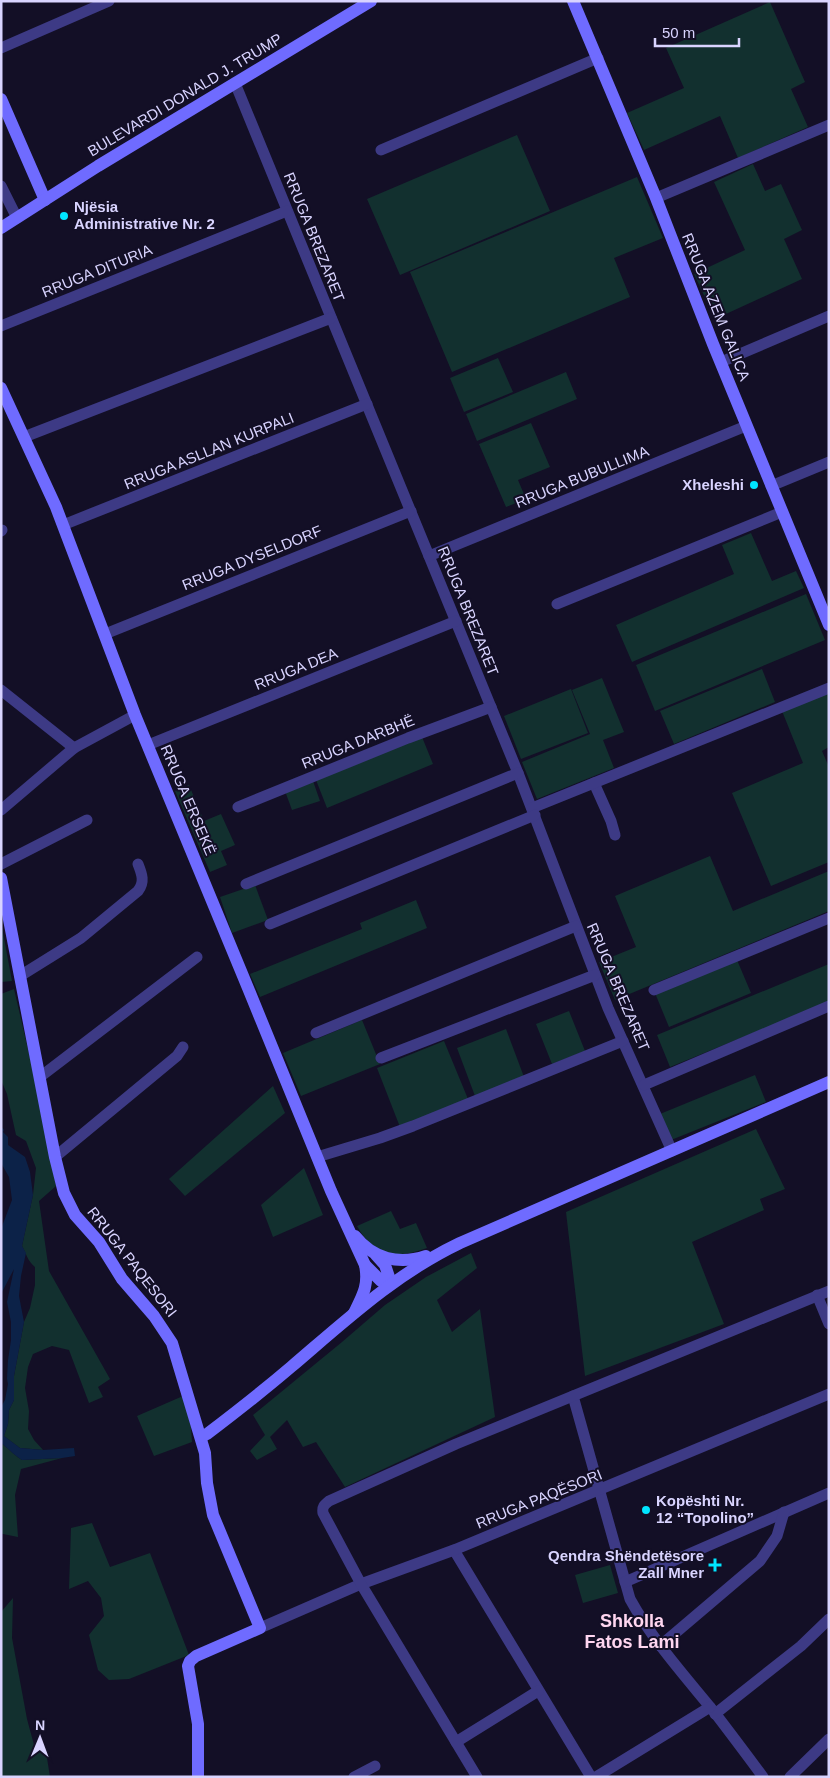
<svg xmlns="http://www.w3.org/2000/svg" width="830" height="1778" font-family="Helvetica,sans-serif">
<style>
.green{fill:#12302f}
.water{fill:#0c2248}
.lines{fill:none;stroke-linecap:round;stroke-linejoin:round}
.street{stroke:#3d3a85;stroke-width:11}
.secondary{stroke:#6f6bff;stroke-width:12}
.poi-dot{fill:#00e5ff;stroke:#130f26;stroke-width:2}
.labels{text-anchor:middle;stroke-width:4;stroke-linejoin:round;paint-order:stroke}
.street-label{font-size:15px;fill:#d9d4ff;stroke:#130f26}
.poi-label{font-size:15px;font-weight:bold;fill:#d9d4ff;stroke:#130f26;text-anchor:start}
.quarter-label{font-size:18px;font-weight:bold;fill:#ffd6f0;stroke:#130f26}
</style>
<rect width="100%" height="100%" fill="#130f26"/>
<g class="green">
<polygon points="770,2 805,82 791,89 808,127 738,158 720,116 644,150 627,113 684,88 666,48"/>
<polygon points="517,135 550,211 400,275 367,199"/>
<polygon points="753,164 765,191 781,184 802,230 784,239 802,279 715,319 694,274 745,250 714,182"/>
<polygon points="637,177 663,238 614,258 630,297 452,372 410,272"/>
<polygon points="498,358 513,392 464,412 450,378"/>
<polygon points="566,372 577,399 477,441 466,414"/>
<polygon points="531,423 550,467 518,480 526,499 506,507 479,444"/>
<polygon points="751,533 772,581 796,571 804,588 632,662 616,625 734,574 722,545"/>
<polygon points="806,594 825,640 655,711 636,665"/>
<polygon points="762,669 775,702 674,744 660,711"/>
<polygon points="602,678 624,732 603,740 614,768 537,799 522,762 590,734 572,690"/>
<polygon points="571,689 588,733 521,759 504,716"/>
<polygon points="829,692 829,747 822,751 829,767 829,862 771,886 732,793 803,763 782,711"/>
<polygon points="422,737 433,764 327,808 316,780"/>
<polygon points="313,781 320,801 292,810 285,791"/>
<polygon points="189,785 204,821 221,814 235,845 221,851 227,865 210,872 175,791"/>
<polygon points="710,856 733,911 829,871 829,911 615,1000 599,962 636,947 615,896"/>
<polygon points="255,885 268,920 232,933 220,897"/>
<polygon points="416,900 427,928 260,997 250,974 362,929 360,923"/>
<polygon points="1,922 12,981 1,982"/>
<polygon points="737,960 751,993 669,1027 655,993"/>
<polygon points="829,964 829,1002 670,1067 657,1035"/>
<path d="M14,989l23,99 19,98 -17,15 10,70 61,108 -12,8 5,10 -14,6 -20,-53 -17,-4 -19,8 -5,13 -3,21 4,23 -1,18 6,11 9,10 -23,-2 -16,-12 4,-12 1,-14 5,-10v-24l10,-54 6,-14 5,-23v-18c-8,-7 -8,-12 -13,-21l11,-51 3,-27 -10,-27 -10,-6 -9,-41 -6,-14v-86z"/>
<polygon points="569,1011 585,1051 552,1064 536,1024"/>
<polygon points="362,1020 380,1064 301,1096 283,1053"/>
<polygon points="506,1029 524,1077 475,1096 457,1048"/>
<polygon points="444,1041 468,1099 400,1127 377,1068"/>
<polygon points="755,1075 766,1102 671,1140 660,1114"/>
<polygon points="273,1086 285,1113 185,1196 169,1179"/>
<polygon points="756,1129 785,1189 760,1199 764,1210 692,1242 724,1324 585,1376 566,1212"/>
<polygon points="304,1168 323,1215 273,1237 261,1205"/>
<path d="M391,1211l9,18 16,-6 11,25c-31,12 -54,7 -70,-22z"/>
<polygon points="471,1253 477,1268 437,1300 452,1332 480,1309 495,1417 345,1487 316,1442 303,1447 287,1420 270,1437 277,1449 257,1460 250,1451 265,1435 253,1415 342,1342 385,1305 426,1277"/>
<polygon points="183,1396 191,1427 192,1442 154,1456 137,1416"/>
<path d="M1,1443c7,5 14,13 21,17l40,-2 -41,11 -6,26 3,42 -15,-3 -2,-1z"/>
<polygon points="92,1523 110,1567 150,1553 189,1655 129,1679 109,1680 98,1670 89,1635 104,1616 101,1598 88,1581 69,1589 71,1528"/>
<polygon points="610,1565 618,1593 583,1603 575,1575"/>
<polygon points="13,1598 12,1638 27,1719 34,1745 44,1739 50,1777 1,1776 1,1612"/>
</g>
<path class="water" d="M1,1126l3,4 -1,2 5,5v8l17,12 5,15 3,23 -11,51 4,7 -5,23 -2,20 5,26 -10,54v24l-5,10 -1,14 -4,12 16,12 23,2 31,-2 1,8 -13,2 -40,2c-7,-4 -14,-12 -21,-17v-36l4,-7 3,-16 -1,-5 1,-19 3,-20v-18l-4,-20 7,-33 -13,25v-65l11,-29 -3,-23 -8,-14z"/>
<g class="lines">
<g class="street">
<polyline points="1,48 109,1"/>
<polyline points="235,83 518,773 608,1008 672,1151"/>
<polyline points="381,150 598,58"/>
<polyline points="1,186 17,218"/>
<polyline points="656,198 829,125"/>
<polyline points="1,326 287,211"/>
<polyline points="721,362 829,316"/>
<polyline points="24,437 331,318"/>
<polyline points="771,486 829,462"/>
<polyline points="63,525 367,404"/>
<polyline points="1,531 2,530"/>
<polyline points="429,556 746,426"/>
<polyline points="557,604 782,512"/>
<polyline points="105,634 411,511"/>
<polyline points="1,690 74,748"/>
<polyline points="148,745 456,621"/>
<polyline points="594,783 611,821 615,835"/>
<polyline points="238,807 408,738 491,707"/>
<polyline points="532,808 829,688"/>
<polyline points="1,810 74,748 135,715"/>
<polyline points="1,864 87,820"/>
<polyline points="246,884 518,773"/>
<polyline points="270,924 535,815"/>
<path d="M20,976l61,-38 57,-47c7,-9 4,-17 0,-27"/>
<polyline points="654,990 829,918"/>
<polyline points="316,1033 576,926"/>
<polyline points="381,1058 595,975"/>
<polyline points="40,1077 197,957"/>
<polyline points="644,1085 829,1006"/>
<polyline points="55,1157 177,1056 183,1047"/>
<polyline points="317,1157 380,1138 413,1126 623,1041"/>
<polyline points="817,1295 829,1324"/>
<path d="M573,1396l57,203c23,42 55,77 85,114 16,21 32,42 48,64"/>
<polyline points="454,1550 591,1777"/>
<polyline points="625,1582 829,1493"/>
<polyline points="260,1628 361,1584 454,1550 829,1394"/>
<polyline points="660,1646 760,1561 777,1536 784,1512"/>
<polyline points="715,1714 801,1646 829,1619"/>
<polyline points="456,1742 538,1691"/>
<polyline points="354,1777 375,1766"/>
<path d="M477,1777l-116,-193 -38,-71c-1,-6 1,-8 6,-12l127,-57 373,-153"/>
<polyline points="596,1777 710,1707"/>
<polyline points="790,1777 829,1739"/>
</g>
<g class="secondary">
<polyline points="573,1 656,198 713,344 829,625"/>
<polyline points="1,99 45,200"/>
<polyline points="1,228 98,166 371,1"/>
<path d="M1,388l55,119 79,208 113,273 83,203 34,74c4,20 -2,30 -11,48"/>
<polyline points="1,878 55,1157 64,1193 75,1215 99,1242 122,1279 154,1316 172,1343 205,1453 207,1483 213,1515 260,1628 196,1656 190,1661 188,1666 198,1724 198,1777"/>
<path d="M355,1236c18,23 44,29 71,20"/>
<polyline points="365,1265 381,1281 391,1283 385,1265 376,1255"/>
<path d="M201,1437l6,-3c29,-22 57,-44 84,-67 54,-46 104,-93 169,-124l369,-161"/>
</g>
</g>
<g class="poi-dot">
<circle cx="64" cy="216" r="5"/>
<circle cx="754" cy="485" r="5"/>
<circle cx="646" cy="1510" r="5"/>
<path d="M712.5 1557.5h5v5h5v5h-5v5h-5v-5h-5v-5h5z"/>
</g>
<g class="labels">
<g class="street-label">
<text transform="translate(185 95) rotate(-31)" y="5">BULEVARDI DONALD J. TRUMP</text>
<text transform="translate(314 237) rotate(68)" y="5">RRUGA BREZARET</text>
<text transform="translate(97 271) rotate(-22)" y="5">RRUGA DITURIA</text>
<text transform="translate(716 307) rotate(68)" y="5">RRUGA AZEM GALICA</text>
<text transform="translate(209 451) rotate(-22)" y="5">RRUGA ASLLAN KURPALI</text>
<text transform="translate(582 477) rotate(-22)" y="5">RRUGA BUBULLIMA</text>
<text transform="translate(252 558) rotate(-22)" y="5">RRUGA DYSELDORF</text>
<text transform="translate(468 611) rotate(68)" y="5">RRUGA BREZARET</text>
<text transform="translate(296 669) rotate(-22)" y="5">RRUGA DEA</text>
<text transform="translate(358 742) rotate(-22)" y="5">RRUGA DARBHË</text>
<text transform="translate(188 800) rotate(67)" y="5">RRUGA ERSEKË</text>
<text transform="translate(618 987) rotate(67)" y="5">RRUGA BREZARET</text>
<text transform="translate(132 1262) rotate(52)" y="5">RRUGA PAQESORI</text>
<text transform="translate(539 1499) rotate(-22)" y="5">RRUGA PAQËSORI</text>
</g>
<g class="poi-label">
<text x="74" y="212">Njësia<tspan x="74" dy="17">Administrative Nr. 2</tspan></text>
<text x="744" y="490" text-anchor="end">Xheleshi</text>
<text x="656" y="1506">Kopështi Nr.<tspan x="656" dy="17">12 “Topolino”</tspan></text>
<text x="704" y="1561" text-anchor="end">Qendra Shëndetësore<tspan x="704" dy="17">Zall Mner</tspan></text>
</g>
<g class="quarter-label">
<text x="632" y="1627">Shkolla<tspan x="632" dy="21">Fatos Lami</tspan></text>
</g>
</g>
<rect width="830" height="1778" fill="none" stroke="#d9d4ff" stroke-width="5"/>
<g transform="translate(40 1738) rotate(1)" stroke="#130f26" stroke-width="4" paint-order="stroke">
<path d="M0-4L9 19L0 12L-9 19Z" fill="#d9d4ff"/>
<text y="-8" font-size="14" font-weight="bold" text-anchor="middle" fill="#d9d4ff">N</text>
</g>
<path d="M655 38v8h84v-8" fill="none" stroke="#d9d4ff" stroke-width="2.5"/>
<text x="662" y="38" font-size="15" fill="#d9d4ff" stroke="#130f26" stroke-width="4" paint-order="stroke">50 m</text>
</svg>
